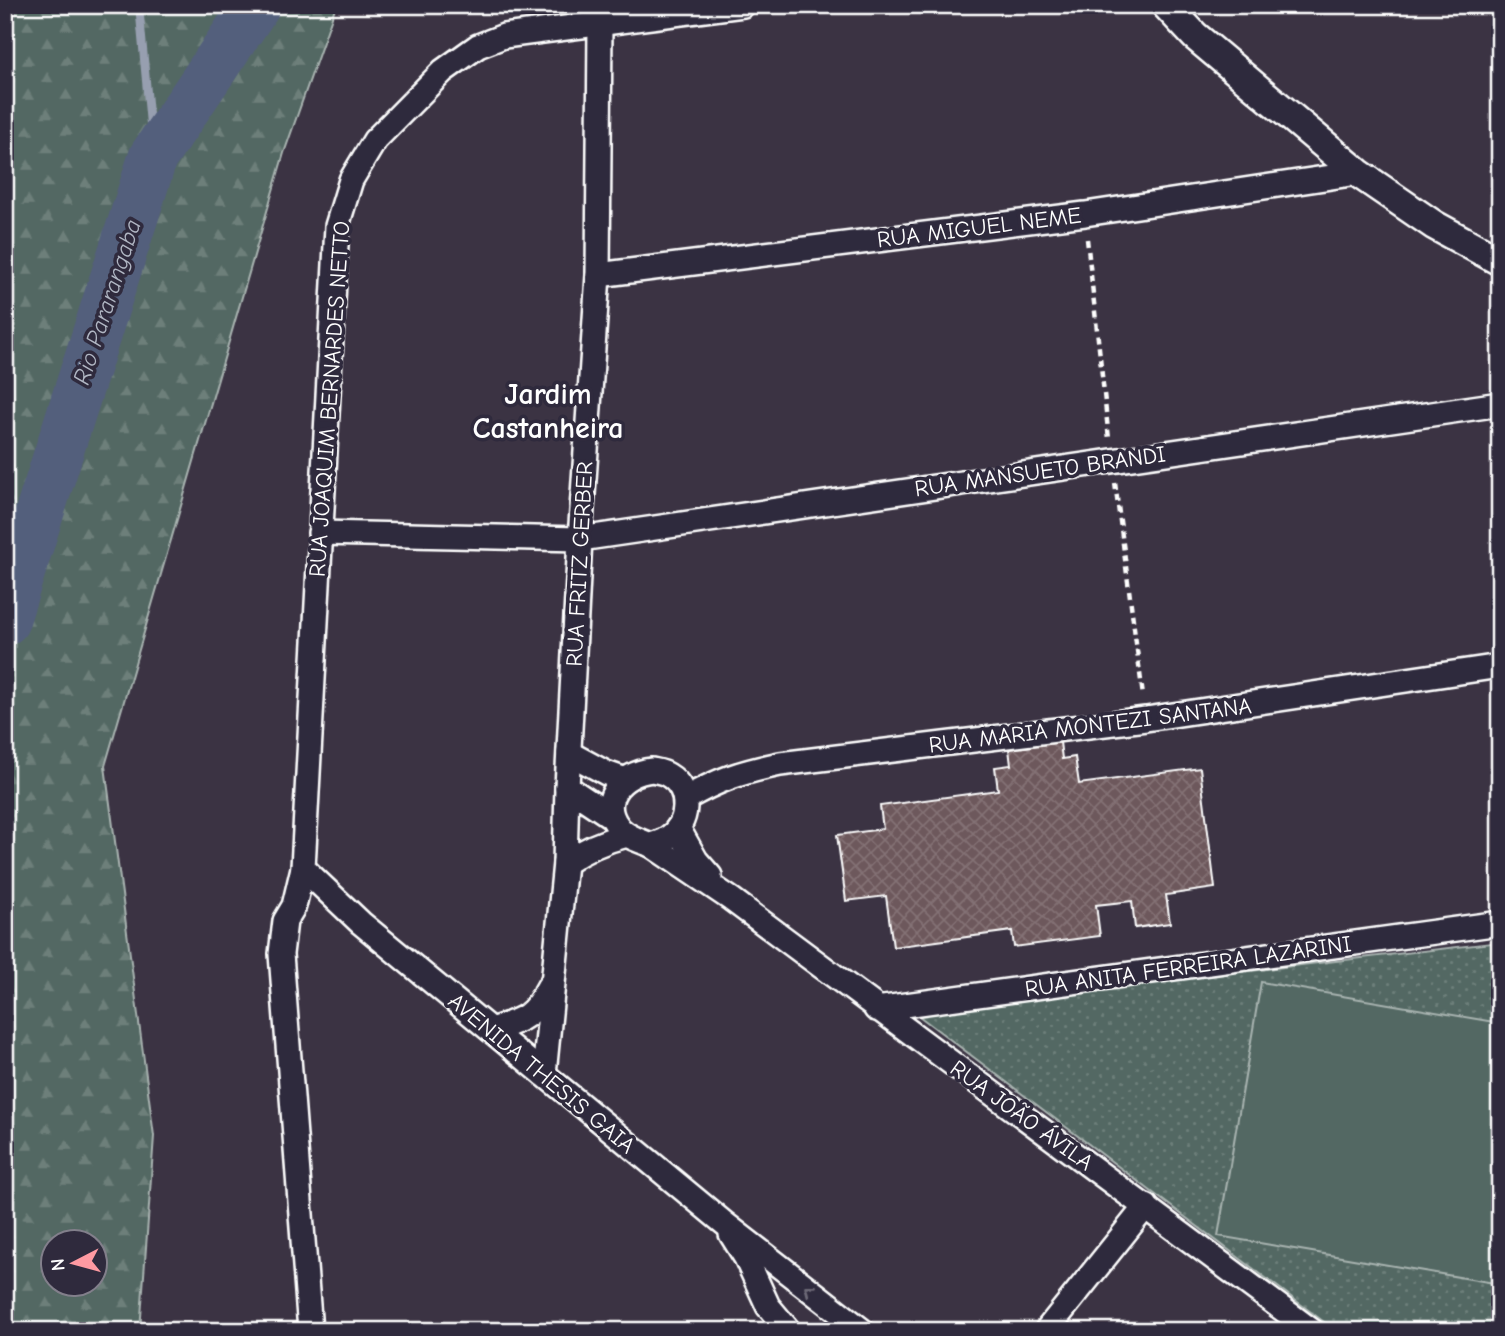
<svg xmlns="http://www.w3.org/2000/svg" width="1505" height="1336" font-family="'Comic Neue',sans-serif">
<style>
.grass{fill:url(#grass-dots);stroke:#a9b4b1;stroke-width:2}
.forest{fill:url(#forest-firs);stroke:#a9b4b1;stroke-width:2;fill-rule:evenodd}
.pitch{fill:#536863;stroke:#a9b4b1;stroke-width:2}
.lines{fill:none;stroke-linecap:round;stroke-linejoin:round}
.stream{stroke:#979fb0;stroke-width:8}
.river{stroke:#525f7b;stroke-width:49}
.building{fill:url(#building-cross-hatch);stroke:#fff;stroke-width:2}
.minor-casing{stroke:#fff;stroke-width:28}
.tertiary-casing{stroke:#fff;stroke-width:33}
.path{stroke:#fff;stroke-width:4.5;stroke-dasharray:7 5;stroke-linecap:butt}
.minor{stroke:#2f2a3d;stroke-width:23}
.tertiary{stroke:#2f2a3d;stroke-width:28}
.oneway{stroke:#6d6a77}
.labels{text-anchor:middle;stroke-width:7;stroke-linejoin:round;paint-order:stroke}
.street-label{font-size:23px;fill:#fff;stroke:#2f2a3d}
.water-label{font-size:24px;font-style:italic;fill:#b1b7c4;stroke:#2f2a3d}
.district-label{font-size:30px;font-weight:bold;fill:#fff;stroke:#2f2a3d}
</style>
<defs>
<pattern id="grass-dots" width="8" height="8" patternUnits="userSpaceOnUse" patternTransform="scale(1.75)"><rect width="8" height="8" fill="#536863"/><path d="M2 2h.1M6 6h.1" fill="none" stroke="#6d7f7a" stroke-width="1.8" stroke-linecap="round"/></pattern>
<pattern id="forest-firs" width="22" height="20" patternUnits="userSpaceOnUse" patternTransform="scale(1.75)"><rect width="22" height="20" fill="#536863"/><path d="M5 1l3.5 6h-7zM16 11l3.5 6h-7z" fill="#6d7f7a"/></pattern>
<pattern id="building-cross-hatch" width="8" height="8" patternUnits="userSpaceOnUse" patternTransform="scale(1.75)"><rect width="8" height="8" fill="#6d585b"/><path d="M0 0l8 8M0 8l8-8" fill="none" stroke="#837174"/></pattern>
</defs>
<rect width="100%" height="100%" fill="#3b3343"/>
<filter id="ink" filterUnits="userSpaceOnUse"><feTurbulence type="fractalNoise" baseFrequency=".0143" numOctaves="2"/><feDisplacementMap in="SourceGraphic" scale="14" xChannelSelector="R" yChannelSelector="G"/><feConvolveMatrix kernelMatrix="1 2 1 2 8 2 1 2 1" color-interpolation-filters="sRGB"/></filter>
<g filter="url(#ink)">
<polygon class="grass" points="1500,942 1500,1331 1336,1331 911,1010"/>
<path class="forest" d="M5,5h331l-52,148 -179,613 49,370 -14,195h-135zM52,1242h42v42h-42z"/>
<polygon class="pitch" points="1261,982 1500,1023 1500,1284 1218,1236"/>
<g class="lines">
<polyline class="stream" points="139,5 153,157"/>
<polyline class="river" points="5,621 153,157 256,5"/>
</g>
<polygon class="building" points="1060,742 1062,759 1075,757 1079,784 1200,768 1215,888 1166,895 1170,923 1135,928 1132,901 1096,905 1100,936 1014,947 1012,931 893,947 886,896 846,901 837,835 883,829 880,806 998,790 995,767 1011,765 1009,749"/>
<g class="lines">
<g class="minor-casing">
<g id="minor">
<polyline points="598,275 1085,214 1358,173"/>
<polyline points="320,533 580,539 1500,404"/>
<polyline points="569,753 606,773 623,779"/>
<path d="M652,770c5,1 12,2 16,5 24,14 22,50 -2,64 -4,3 -10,4 -15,6 -10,-4 -22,-7 -30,-15 -26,-28 0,-57 31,-60z"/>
<polyline points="567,787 612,817"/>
<path d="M685,799c34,-20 57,-27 95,-35l366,-45 354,-53"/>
<polyline points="678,828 696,860 710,876"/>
<polyline points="651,845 731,899 1312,1331"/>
<path d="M565,863c20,-14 38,-22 62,-28"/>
<polyline points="303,868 361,923 724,1223 863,1331"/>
<polyline points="876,1009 1500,923"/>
<path d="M491,1030c34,-11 41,-12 58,-44"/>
<polyline points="544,1074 565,863 567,787 580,539 598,275 600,25"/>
<polyline points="731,1234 746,1258 768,1306 789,1331"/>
<polyline points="310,1331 281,954 285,921 294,906 303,868 337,226 351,180 375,140 443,71 478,46 504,36 743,5"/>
<polyline points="1046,1331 1146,1206"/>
</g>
</g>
<g class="tertiary-casing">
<polyline id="tertiary" points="1166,5 1195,36 1358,173 1434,225 1500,261"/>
</g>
<g class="path">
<polyline points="1087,239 1109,439"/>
<polyline points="1115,483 1143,696"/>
</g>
<use href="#minor" class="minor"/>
<use href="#tertiary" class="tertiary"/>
</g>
<defs><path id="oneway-chevron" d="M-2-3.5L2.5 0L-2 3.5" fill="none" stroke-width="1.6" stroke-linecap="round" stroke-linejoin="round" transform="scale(1.75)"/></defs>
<use class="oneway" href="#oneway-chevron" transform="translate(809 1289) rotate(-142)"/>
</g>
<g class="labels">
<g class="street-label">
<text transform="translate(979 227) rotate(-7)" y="8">RUA MIGUEL NEME</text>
<text transform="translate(329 399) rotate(-86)" y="8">RUA JOAQUIM BERNARDES NETTO</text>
<text transform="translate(1040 471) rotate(-8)" y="8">RUA MANSUETO BRANDI</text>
<text transform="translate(579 564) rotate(-87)" y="8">RUA FRITZ GERBER</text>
<text transform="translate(1090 725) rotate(-7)" y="8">RUA MARIA MONTEZI SANTANA</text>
<text transform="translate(1188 966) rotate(-8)" y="8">RUA ANITA FERREIRA LAZARINI</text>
<text transform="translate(542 1073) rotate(40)" y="8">AVENIDA THESIS GAIA</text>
<text transform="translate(1022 1115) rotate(36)" y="8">RUA JOÃO ÁVILA</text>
</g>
<g class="water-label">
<text transform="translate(107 302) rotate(-72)" y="8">Rio Pararangaba</text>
</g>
<g class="district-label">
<text x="548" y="404">Jardim<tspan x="548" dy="34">Castanheira</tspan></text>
</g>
</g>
<rect width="1505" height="1336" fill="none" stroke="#2f2a3d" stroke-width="28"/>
<rect x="14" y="14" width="1477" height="1308" fill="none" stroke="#fff" stroke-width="2.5" filter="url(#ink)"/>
<g transform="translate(74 1263) rotate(264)"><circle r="33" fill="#2f2a3d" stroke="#827f8b" stroke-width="2"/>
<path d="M0-5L12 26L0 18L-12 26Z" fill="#ff9aa2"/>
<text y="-10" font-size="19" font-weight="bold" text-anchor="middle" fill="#ffffff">N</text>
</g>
</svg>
